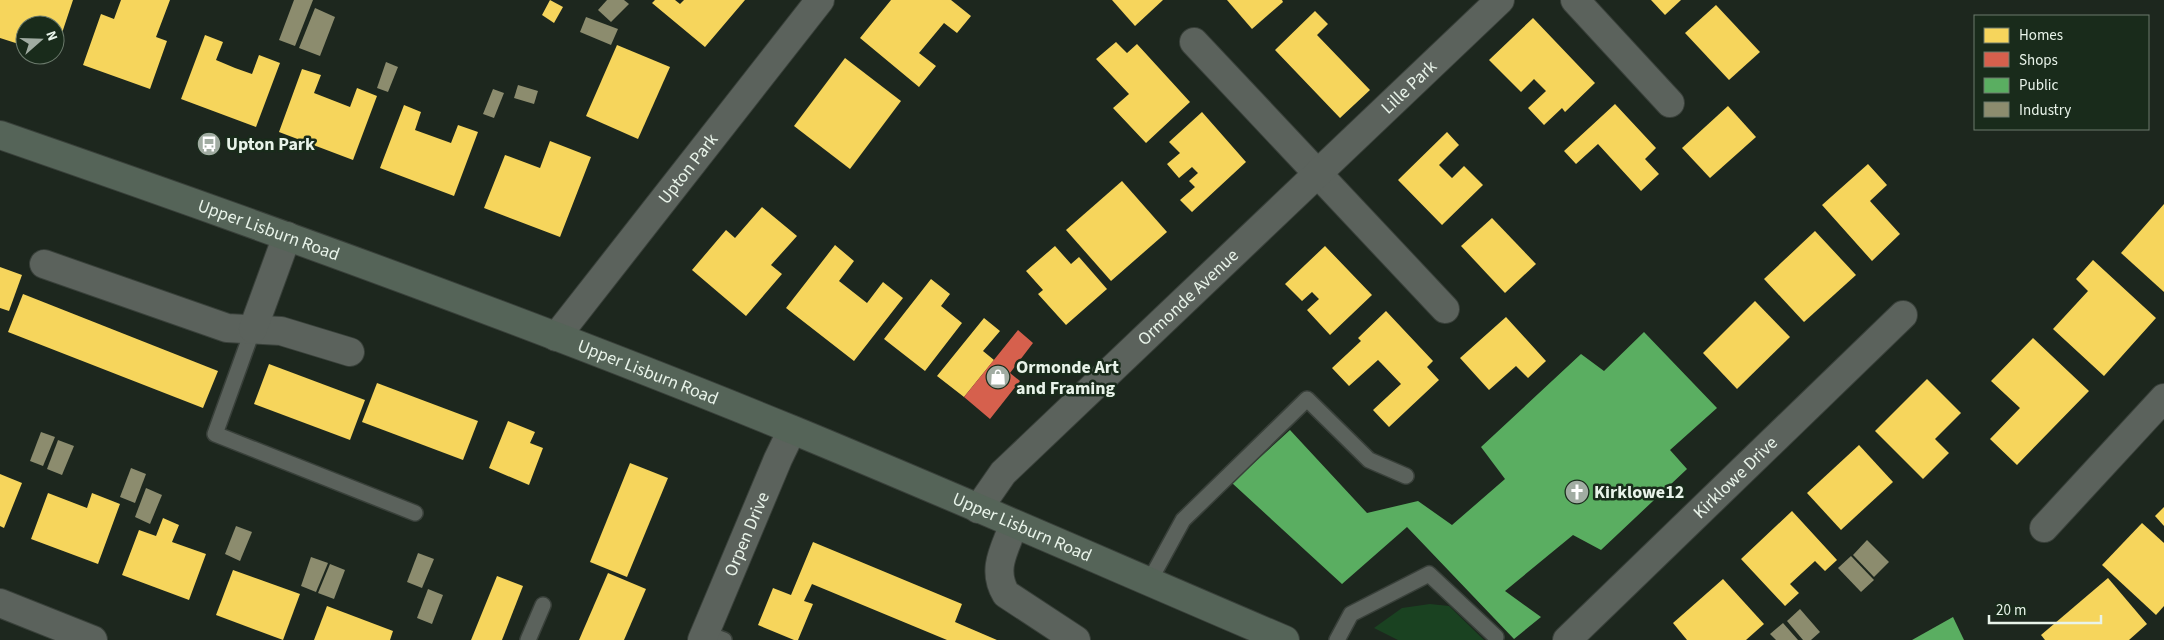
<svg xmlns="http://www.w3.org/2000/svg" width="2164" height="640" font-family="'Source Sans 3',sans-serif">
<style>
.green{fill:#1a4221}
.homes{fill:#f6d55c}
.shops{fill:#d6604d}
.public{fill:#5aae61}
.industry{fill:#8c8c6e}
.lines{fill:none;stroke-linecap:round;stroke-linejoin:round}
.lane-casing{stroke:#39403a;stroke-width:18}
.street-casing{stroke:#39403a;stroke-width:30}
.primary-casing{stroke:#39403a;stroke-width:30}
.lane{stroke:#5b625c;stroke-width:15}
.street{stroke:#5b625c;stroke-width:28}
.primary{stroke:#556458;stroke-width:28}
.labels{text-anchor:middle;stroke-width:5;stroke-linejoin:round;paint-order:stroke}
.street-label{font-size:18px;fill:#e8f3e9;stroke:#192b1b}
.poi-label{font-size:18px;font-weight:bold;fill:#e8f3e9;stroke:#192b1b;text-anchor:start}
</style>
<rect width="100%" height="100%" fill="#1d271e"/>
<polygon class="green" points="1430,604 1449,606 1484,640 1398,640 1374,628 1402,608"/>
<g class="homes">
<polygon points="0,0 73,0 55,54 55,25 25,25 25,46 0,38"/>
<polygon points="121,0 170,0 156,37 167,41 150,89 83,65 101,14 114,19"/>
<polygon points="550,0 563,7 554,23 542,15"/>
<polygon points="655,0 675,0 680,4 684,0 745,0 705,47 652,3"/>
<polygon points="891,0 951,0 971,16 957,33 944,23 919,53 936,66 919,87 860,38"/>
<polygon points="1112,0 1163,0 1135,26"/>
<polygon points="1227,0 1282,0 1283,2 1252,29"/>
<polygon points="1651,0 1681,0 1665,15"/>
<polygon points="1716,5 1760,52 1729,80 1685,33"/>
<polygon points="1315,11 1328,24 1317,35 1370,90 1340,118 1275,50"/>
<polygon points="1533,18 1595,83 1565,112 1562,108 1544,125 1528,108 1546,91 1534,79 1521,92 1489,60"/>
<polygon points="205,35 223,42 216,60 235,68 252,74 259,55 280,63 256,127 181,99"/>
<polygon points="1116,42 1127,53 1137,44 1190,102 1146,143 1113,108 1129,94 1096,59"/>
<polygon points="617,45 670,67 638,139 586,116"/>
<polygon points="845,58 901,101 850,169 794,126"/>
<polygon points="302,69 321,75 314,93 350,107 357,88 377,96 353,160 279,132"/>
<polygon points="1615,104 1656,148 1645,159 1659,174 1641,191 1598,144 1576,164 1564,151"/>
<polygon points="404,105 421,112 415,130 451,143 458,125 478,132 454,196 380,168"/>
<polygon points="1728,106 1756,137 1710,178 1682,148"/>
<polygon points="1202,112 1246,162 1192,212 1180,200 1195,187 1189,181 1198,173 1192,167 1179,178 1167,164 1180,153 1169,142"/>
<polygon points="1447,132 1459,145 1439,165 1452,178 1464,166 1483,185 1442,225 1398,180"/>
<polygon points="550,141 591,157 560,237 484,208 505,155 540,168"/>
<polygon points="1868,164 1887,185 1870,201 1900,234 1872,261 1822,205"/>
<polygon points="1122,181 1167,232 1111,281 1066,230"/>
<polygon points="2164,204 2164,292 2121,253"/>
<polygon points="762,207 797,236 771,265 782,274 746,316 692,270 726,230 735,238"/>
<polygon points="1492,218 1536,264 1505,293 1461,246"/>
<polygon points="1815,231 1856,275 1804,322 1764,279"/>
<polygon points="835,245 854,261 839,281 867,303 883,282 903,298 854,361 786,308"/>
<polygon points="1055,246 1071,264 1079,257 1107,289 1066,325 1038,294 1043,290 1026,271"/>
<polygon points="1325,246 1372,295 1330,335 1307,310 1319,299 1312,292 1302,301 1285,284"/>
<polygon points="2093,260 2156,318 2104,376 2053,329 2088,291 2076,279"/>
<polygon points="0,267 22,275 9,311 0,308"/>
<polygon points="931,279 950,294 941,306 962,323 925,371 884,339"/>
<polygon points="23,294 218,371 203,408 8,332"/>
<polygon points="1755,301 1790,337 1737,389 1703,353"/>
<polygon points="1386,311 1433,361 1427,367 1439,380 1389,427 1373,410 1401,384 1381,363 1378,360 1349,386 1332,368 1361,341 1358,338"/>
<polygon points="1506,317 1546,361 1528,378 1516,366 1489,390 1460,358"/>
<polygon points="984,318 1000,331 983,351 994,360 964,397 937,376"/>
<polygon points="2033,338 2089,391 2017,465 1990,439 2020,408 1991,381"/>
<polygon points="269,364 365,400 350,440 254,404"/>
<polygon points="1927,379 1961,413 1935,439 1949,453 1923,479 1875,431"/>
<polygon points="377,383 478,421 463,460 362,422"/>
<polygon points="508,421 535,432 530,443 543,448 529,485 489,468"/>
<polygon points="1859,445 1893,482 1841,530 1807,493"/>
<polygon points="630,463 668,478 627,577 590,562"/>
<polygon points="0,474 22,483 4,528 0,526"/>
<polygon points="48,493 87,508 92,493 120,504 98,564 31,539"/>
<polygon points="2164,507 2164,526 2155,516"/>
<polygon points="1792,511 1837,560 1825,571 1815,561 1790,584 1799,593 1785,606 1741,559"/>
<polygon points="163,518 179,525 172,542 206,554 189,600 122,575 139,530 156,536"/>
<polygon points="2142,523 2164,543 2164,606 2156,615 2102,565"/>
<polygon points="813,542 962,604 955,622 997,640 947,640 812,584 804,601 813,604 798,640 794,640 758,625 773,588 791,595"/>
<polygon points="233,570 300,594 283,640 216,615"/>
<polygon points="608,573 646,589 624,640 579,640"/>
<polygon points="497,576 523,586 502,640 471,640"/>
<polygon points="2108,578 2147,624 2129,640 2045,640 2041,635"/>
<polygon points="1723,579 1764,624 1746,640 1687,640 1673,623"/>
<polygon points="327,606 393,631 390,640 314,640"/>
</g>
<polygon class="shops" points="1018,330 1033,343 1010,373 1020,381 990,419 964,397"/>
<g class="public">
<polygon points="1644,332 1717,408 1670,450 1687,469 1601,550 1573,535 1505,591 1541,617 1514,639 1407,527 1342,584 1232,483 1290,430 1367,513 1418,501 1452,525 1505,479 1481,447 1581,354 1604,371"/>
<polygon points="1953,617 1964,640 1912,640"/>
</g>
<g class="industry">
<polygon points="294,0 313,0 295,46 279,40"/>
<polygon points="607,0 624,0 629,4 611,22 598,10"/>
<polygon points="315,8 335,17 320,56 299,48"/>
<polygon points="586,17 618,29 611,45 580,32"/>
<polygon points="386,62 398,67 388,92 377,88"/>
<polygon points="518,85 538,91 534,104 514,98"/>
<polygon points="493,89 504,93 494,118 483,114"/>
<polygon points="41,432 55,437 43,466 30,461"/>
<polygon points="58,440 74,446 62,475 47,469"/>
<polygon points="131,468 146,474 135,503 120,497"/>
<polygon points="146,488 162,495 150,524 135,517"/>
<polygon points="236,526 252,532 240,561 225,554"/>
<polygon points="1867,540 1889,562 1874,577 1853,555"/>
<polygon points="418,553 434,559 422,588 407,582"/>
<polygon points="1851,556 1874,580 1861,592 1838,568"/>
<polygon points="311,557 328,563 316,592 301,586"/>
<polygon points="330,564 345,570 334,599 318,593"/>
<polygon points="428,589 443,595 432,624 417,618"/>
<polygon points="1800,609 1820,632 1811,640 1803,640 1787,621"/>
<polygon points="1783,623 1798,640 1776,640 1770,634"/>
</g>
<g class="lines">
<g class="lane-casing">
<g id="lane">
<polyline points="253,329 215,434 415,513"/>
<polyline points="1149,582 1183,520 1307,399 1369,460 1406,476"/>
<polyline points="705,633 724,640"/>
<polyline points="528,640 543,605"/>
<polyline points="1337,640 1351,614 1429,574 1496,637"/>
</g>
</g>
<g class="street-casing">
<g id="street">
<polyline points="1575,0 1670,103"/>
<polyline points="1194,42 1445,309"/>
<polyline points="44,264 227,328 281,331 350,352"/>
<polyline points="253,329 287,236"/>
<path id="s1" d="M556,337l264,-337"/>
<path id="s2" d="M978,509l25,-36 497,-473"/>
<path d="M1014,524c-9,25 -23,45 -8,70l70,46"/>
<polyline points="2044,528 2164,398"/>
<polyline points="0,603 93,640"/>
<path id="s3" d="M702,640l76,-181 14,-29"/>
<path id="s4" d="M1567,640l336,-325"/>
</g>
</g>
<g class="primary-casing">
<g id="primary">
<path id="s5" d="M0,135c266,92 532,188 793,295 165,68 328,140 492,210"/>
</g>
</g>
<use href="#lane" class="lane"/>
<use href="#street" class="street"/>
<use href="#primary" class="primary"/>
</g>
<defs>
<g id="bus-disc" transform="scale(1.25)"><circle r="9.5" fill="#a1aca2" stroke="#192b1b"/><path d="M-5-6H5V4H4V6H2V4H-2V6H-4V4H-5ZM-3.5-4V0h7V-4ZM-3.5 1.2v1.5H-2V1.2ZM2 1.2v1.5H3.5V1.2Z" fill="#fff"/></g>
<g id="shop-disc" transform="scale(1.25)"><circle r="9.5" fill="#a1aca2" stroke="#192b1b"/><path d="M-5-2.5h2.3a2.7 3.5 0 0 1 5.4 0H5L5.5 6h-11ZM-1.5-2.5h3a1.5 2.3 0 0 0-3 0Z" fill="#fff"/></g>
<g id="church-disc" transform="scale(1.25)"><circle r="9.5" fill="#a1aca2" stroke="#192b1b"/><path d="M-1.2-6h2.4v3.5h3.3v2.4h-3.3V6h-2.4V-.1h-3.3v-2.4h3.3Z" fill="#fff"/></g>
</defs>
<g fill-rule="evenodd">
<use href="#bus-disc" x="209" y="144"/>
<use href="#shop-disc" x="998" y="377"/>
<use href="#church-disc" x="1577" y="492"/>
</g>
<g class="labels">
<g class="street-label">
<text dy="6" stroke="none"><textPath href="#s2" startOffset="604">Lille Park</textPath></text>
<text dy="6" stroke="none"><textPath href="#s1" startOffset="214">Upton Park</textPath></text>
<text dy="6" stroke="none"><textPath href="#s5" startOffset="285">Upper Lisburn Road</textPath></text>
<text dy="6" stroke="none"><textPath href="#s2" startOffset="299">Ormonde Avenue</textPath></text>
<text dy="6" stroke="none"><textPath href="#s5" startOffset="690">Upper Lisburn Road</textPath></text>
<text dy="6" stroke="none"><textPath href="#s4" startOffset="234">Kirklowe Drive</textPath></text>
<text dy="6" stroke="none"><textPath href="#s5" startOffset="1095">Upper Lisburn Road</textPath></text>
<text dy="6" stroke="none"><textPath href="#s3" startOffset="115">Orpen Drive</textPath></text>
</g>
<g class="poi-label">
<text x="226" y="150">Upton Park</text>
<text x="1016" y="373">Ormonde Art<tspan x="1016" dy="21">and Framing</tspan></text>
<text x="1594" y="498">Kirklowe12</text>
</g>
</g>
<rect x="1974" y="15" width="175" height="115" fill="#192b1b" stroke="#6c7b6d"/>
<rect x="1984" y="28" width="25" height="15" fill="#f6d55c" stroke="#6c7b6d"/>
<text x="2019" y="40" font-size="15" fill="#e8f3e9">Homes</text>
<rect x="1984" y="52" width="25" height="15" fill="#d6604d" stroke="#6c7b6d"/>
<text x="2019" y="65" font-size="15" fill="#e8f3e9">Shops</text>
<rect x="1984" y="78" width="25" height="15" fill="#5aae61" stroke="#6c7b6d"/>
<text x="2019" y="90" font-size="15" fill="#e8f3e9">Public</text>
<rect x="1984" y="102" width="25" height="15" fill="#8c8c6e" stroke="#6c7b6d"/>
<text x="2019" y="115" font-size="15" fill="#e8f3e9">Industry</text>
<g transform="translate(40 40) rotate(70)"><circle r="24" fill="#192b1b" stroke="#6c7b6d"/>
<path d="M0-4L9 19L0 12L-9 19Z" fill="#a1aca2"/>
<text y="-8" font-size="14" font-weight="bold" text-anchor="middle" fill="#e8f3e9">N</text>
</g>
<path d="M1989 615v8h112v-8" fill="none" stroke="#e8f3e9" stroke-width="2.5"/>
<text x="1996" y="615" font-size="15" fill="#e8f3e9" stroke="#192b1b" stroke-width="4" paint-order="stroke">20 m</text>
</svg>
